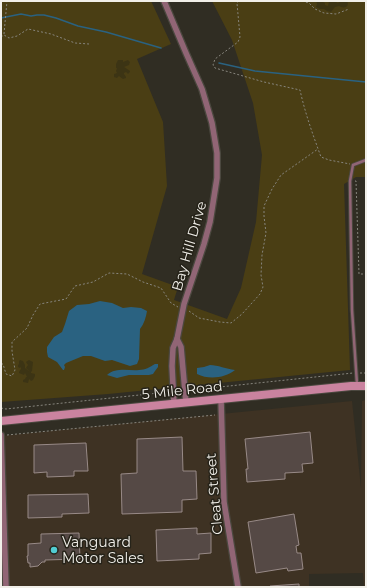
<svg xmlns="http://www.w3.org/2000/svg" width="367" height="588" font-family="Montserrat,sans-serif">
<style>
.industrial{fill:#3e3223}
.green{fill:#4a3e14}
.sand{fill:#3c3414}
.water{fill:#2a6281}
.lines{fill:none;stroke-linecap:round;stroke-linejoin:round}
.stream{stroke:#2a6281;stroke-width:1.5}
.building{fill:#554945;stroke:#988a87}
.lane-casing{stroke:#4b483f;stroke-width:4.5}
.street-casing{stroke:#4b483f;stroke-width:8}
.secondary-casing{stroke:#4b483f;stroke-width:10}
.path{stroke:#87857d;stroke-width:1;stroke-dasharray:2 2;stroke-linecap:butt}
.lane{stroke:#916575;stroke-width:2.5}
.street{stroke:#916575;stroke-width:5.5}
.secondary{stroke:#ca839f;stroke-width:8}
.poi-dot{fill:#51ccd2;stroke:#262319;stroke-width:1.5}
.labels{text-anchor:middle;stroke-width:3;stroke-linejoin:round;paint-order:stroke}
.street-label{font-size:14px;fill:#f1efe9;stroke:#262319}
.poi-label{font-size:14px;fill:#f1efe9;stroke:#262319;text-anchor:start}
</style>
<rect width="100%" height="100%" fill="#302d23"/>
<polygon class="industrial" points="366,400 366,587 364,587 363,573 309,574 309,587 1,587 1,436 352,401 361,488 362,401"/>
<polygon class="green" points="1,1 151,1 171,44 137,59 163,122 167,186 142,274 178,287 174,300 227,319 241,288 256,222 262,155 253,103 232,40 212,1 366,1 366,177 356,177 344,184 350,370 108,394 1,402"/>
<g class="sand">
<path d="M316,1h8l-1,1 2,1v2l3,1 1,-5h7l1,2 3,-1v-1h7c3,6 -3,8 -8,5l-4,1 -4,5 -4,-1 -3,-2h-4l-4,-2 1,-3z"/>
<polygon points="118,60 123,60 123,62 128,60 130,62 129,65 124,67 130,71 130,72 128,74 126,72 124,73 124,74 126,77 126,78 123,79 119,76 117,78 114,77 114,74 117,73 116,71 117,68 116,68 116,64"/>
<polygon points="20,360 23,361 25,365 25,368 30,372 26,368 28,365 26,362 29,360 33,362 32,371 31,372 31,373 35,374 35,376 33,380 31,381 29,379 28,383 23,382 23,380 25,379 26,377 27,377 25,373 24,375 19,373 19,372 21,369 21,367 20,368 18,367 18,365 19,364 19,361"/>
</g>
<g class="water">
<path d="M100,301l12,2 11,5 8,-1 10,1 6,3c-1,6 -3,13 -7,18l-1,30 -2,5 -7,2 -18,-6 -7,1 -14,-5h-8l-17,7 -2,2 1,2 -1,3h-1l-6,-8 -9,-5 -1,-5v-5l7,-10 8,-5 3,-8 4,-13 8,-6 12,-1z"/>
<path d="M155,364h3v3l-3,4 -2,3 -4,1h-20l-12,3 -10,-3c9,-8 22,-4 32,-5 6,0 11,-3 16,-6z"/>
<path d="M210,365c8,0 16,4 25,5 -10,8 -26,10 -38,4v-6l7,-1z"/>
</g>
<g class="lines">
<g class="stream">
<polyline points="1,18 21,14 31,16 37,15 44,15 56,18 78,26 106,32 161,48"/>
<polyline points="219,63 255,71 366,82"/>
</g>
</g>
<g class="building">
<polygon points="310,432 313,463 302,464 303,472 285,473 285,479 247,482 246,469 248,469 245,439"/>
<polygon points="182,437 183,471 196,471 197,499 182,500 182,512 122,514 121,474 137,473 137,439"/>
<polygon points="86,443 88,471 74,471 74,476 47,477 47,472 34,473 34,445"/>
<polygon points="88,494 89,513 62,514 62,517 28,518 28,495"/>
<polygon points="294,514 299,545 296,546 297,553 301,553 303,569 288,571 287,568 256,573 248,522"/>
<polygon points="197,528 197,534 211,533 211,553 199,554 199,559 157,561 156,530"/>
<polygon points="79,533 80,559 45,560 45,562 42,562 38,566 30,567 30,563 28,563 27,556 28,556 28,544 41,543 41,534"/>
<polygon points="299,584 299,587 270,587 270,586"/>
</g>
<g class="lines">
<g class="lane-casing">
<polyline id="lane" points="357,384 352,310 350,181 353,165 366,160"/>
</g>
<g class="street-casing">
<g id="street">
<polyline points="164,1 186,53 202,89 212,123 217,153 217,178 210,222 204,244 184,304 177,339 173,348 172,366 174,404"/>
<polyline points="177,339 181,347 186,403"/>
<polyline points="221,399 224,502 238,587"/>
<polyline points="1,435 6,587"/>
</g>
</g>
<g class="secondary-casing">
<polyline id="secondary" points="1,421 351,386 366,386"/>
</g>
<g class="path">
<path d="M239,1l-2,2 3,34 -2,5 -23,17 -2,6 2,3 49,14 36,8c5,23 13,45 21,67l8,3 21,4"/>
<polyline points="302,1 309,3 315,9 324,13 336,14 349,9"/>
<polyline points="4,34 7,1"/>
<polyline points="1,37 4,35 9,38 17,36 28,29 51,34 75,43 89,44"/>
<polyline points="355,181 356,181 359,274 366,274"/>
<polyline points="189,311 199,318 220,322 231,323 242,314 260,294 263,287 261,275 262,255 266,233 264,216 264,206 272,189 281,175 318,149"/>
<polyline points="1,364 3,364 6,374 12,376 15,370 12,351 12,342 27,328 33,315 40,304 66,299 75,286 93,282 109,273 127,274 143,282 161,288 171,303 178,307"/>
<polyline points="360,373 366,373"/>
<polyline points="191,390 353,373"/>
<polyline points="1,408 6,409 168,392"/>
<polyline points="7,435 215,415"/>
</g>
<use href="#lane" class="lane"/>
<use href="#street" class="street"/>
<use href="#secondary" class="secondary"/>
</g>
<circle class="poi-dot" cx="54" cy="550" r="4"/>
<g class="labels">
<g class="street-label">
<text transform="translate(189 246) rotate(-74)" y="5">Bay Hill Drive</text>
<text transform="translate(182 390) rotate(-6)" y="5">5 Mile Road</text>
<text transform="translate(214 494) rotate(-95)" y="5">Cleat Street</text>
</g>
<g class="poi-label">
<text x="62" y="547">Vanguard<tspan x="62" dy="16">Motor Sales</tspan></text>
</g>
</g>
<rect width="367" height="588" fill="none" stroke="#f1efe9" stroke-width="4"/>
</svg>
